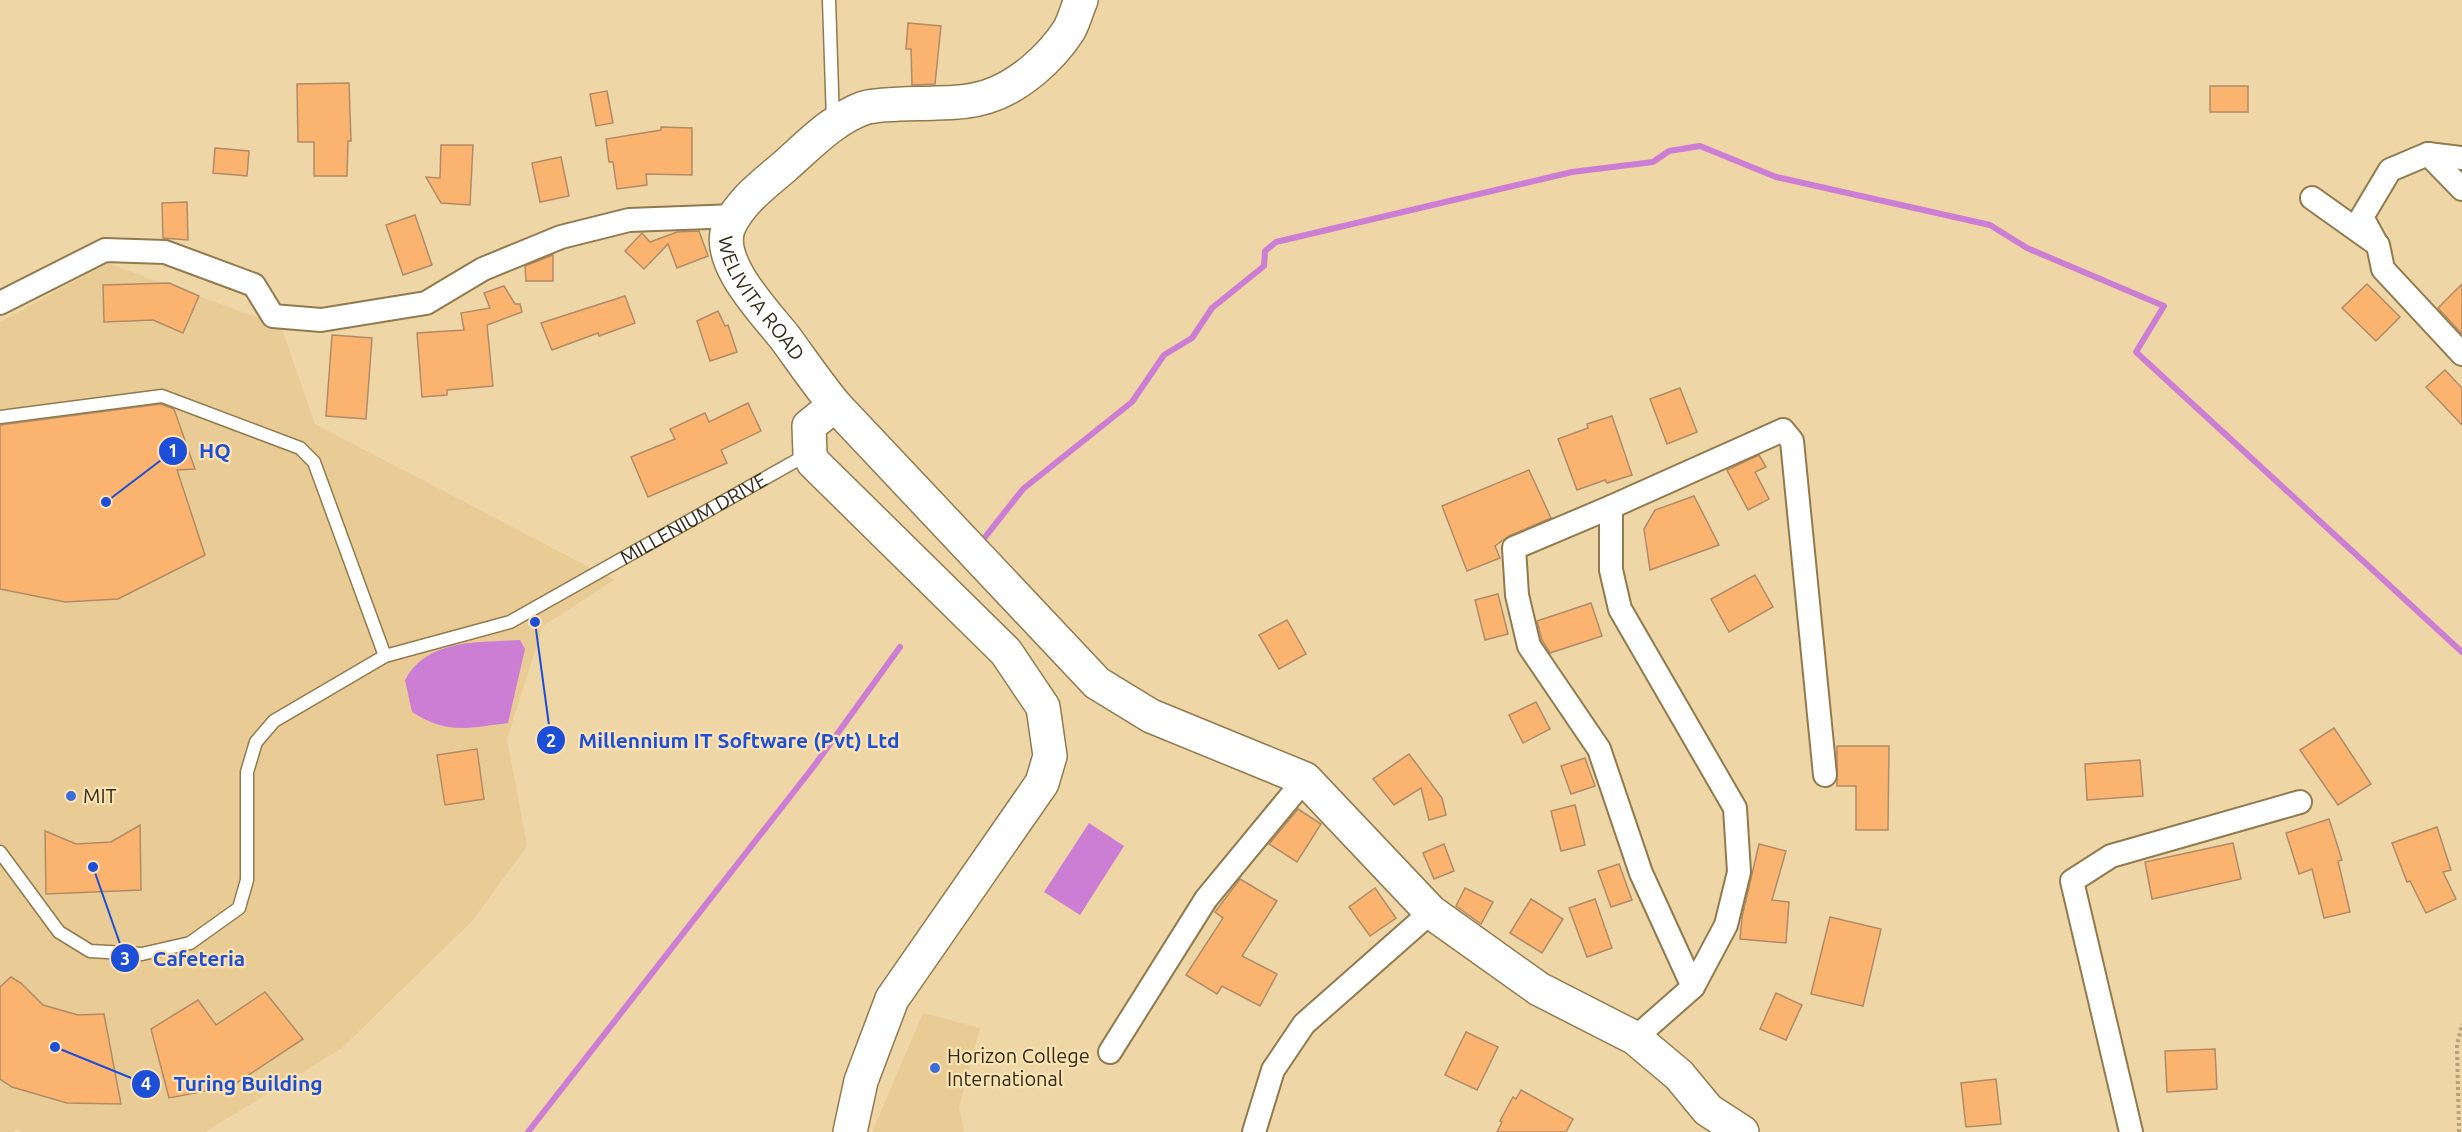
<svg xmlns="http://www.w3.org/2000/svg" width="2462" height="1132" font-family="Ubuntu,sans-serif">
<style>
.built{fill:#e9cc95}
.water{fill:#cc7ed4}
.lines{fill:none;stroke-linecap:round;stroke-linejoin:round}
.stream{stroke:#cc7ed4;stroke-width:6}
.building{fill:#fab470;stroke:#b18b67;stroke-width:1.5}
.lane-casing{stroke:#917a4d;stroke-width:15}
.street-casing{stroke:#917a4d;stroke-width:26}
.secondary-casing{stroke:#917a4d;stroke-width:36}
.path{stroke:#b6a17a;stroke-width:4;stroke-dasharray:3 3;stroke-linecap:butt}
.lane{stroke:#fff;stroke-width:12}
.street{stroke:#fff;stroke-width:22}
.secondary{stroke:#fff;stroke-width:33}
.poi-dot{fill:#3b6ddd;stroke:#fce3b3;stroke-width:2}
.labels{text-anchor:middle;stroke-width:4.5;stroke-linejoin:round;paint-order:stroke}
.street-label{font-size:20px;fill:#342b18;stroke:#fce3b3}
.poi-label{font-size:20px;fill:#342b18;stroke:#fce3b3;text-anchor:start}
.leader{fill:none;stroke:#1d4ed8;stroke-width:2}
.callout-dot{fill:#1d4ed8;stroke:#fce3b3;stroke-width:2}
.mark-label{font-size:18px;text-anchor:middle;font-weight:bold;fill:#fff}
.callout-label{font-size:21px;text-anchor:middle;font-weight:bold;fill:#1d4ed8;stroke:#fce3b3;stroke-width:4.5;stroke-linejoin:round;paint-order:stroke}
</style>
<rect width="100%" height="100%" fill="#efd6a6"/>
<g class="built">
<polygon points="107,263 281,326 315,424 614,580 543,626 507,739 527,846 473,920 342,1048 205,1132 23,1132 16,1129 12,1132 0,1132 0,322"/>
<polygon points="923,1013 980,1028 959,1107 964,1132 872,1132"/>
</g>
<g class="water">
<path d="M520,640l5,9 -17,74c-40,5 -60,12 -96,-11l-7,-32c23,-42 73,-37 115,-40z"/>
<polygon points="1089,823 1124,846 1080,915 1044,892"/>
</g>
<g class="lines">
<g class="stream">
<polyline points="982,541 1023,489 1132,402 1164,355 1192,338 1212,308 1264,266 1265,251 1276,242 1572,172 1653,162 1669,151 1700,146 1776,177 1990,225 2027,248 2164,306 2136,352 2462,652"/>
<polyline points="528,1132 814,766 900,647"/>
</g>
</g>
<g class="building">
<polygon points="908,23 941,26 935,84 912,85 911,49 906,49"/>
<polygon points="349,83 351,141 348,141 347,176 314,176 314,142 298,142 297,84"/>
<rect x="2210" y="86" width="38" height="26"/>
<polygon points="607,91 613,123 596,126 590,94"/>
<polygon points="661,127 692,128 692,175 646,174 647,185 617,189 613,162 609,162 606,139 661,130"/>
<polygon points="441,145 473,145 470,205 441,203 426,177 440,178"/>
<polygon points="215,148 249,151 247,176 213,173"/>
<polygon points="561,157 569,196 540,202 532,163"/>
<polygon points="187,202 188,240 163,238 162,203"/>
<polygon points="415,215 432,265 403,275 386,225"/>
<polygon points="699,231 708,256 677,268 668,244 644,269 625,251 642,233 650,242 677,232"/>
<polygon points="553,255 553,281 526,281 525,266"/>
<polygon points="169,283 199,296 183,333 153,320 104,322 103,285"/>
<polygon points="2367,284 2400,317 2376,341 2342,308"/>
<polygon points="2462,284 2462,334 2438,308"/>
<polygon points="504,286 515,304 520,304 522,312 487,325 493,386 447,390 447,395 422,397 417,333 464,330 461,313 490,308 484,293"/>
<polygon points="625,296 635,323 599,336 598,333 552,350 541,323"/>
<polygon points="718,311 725,326 728,325 737,352 710,361 697,321"/>
<polygon points="332,335 372,338 366,419 326,416"/>
<polygon points="2445,370 2462,388 2462,425 2426,387"/>
<polygon points="1680,388 1697,432 1667,444 1650,399"/>
<polygon points="748,403 761,431 721,450 727,463 648,497 631,457 675,439 670,429 705,413 709,422"/>
<polygon points="161,404 174,409 195,469 177,470 205,555 118,599 65,602 0,589 0,425"/>
<polygon points="1612,416 1632,475 1607,483 1605,480 1577,490 1558,439 1588,428 1587,424"/>
<polygon points="1759,455 1766,467 1755,472 1769,499 1748,510 1727,470"/>
<polygon points="1529,470 1551,518 1509,536 1495,546 1500,558 1467,571 1442,506"/>
<polygon points="1694,496 1719,545 1650,570 1644,529 1655,510"/>
<polygon points="1755,575 1773,607 1729,632 1711,599"/>
<polygon points="1498,594 1508,634 1485,640 1475,600"/>
<polygon points="1591,603 1602,636 1550,653 1542,640 1537,621"/>
<polygon points="1287,620 1306,654 1279,669 1259,635"/>
<polygon points="1536,702 1550,729 1523,743 1509,715"/>
<polygon points="2334,728 2371,784 2338,805 2300,750"/>
<polygon points="1837,746 1889,746 1888,830 1856,830 1856,786 1837,786"/>
<polygon points="477,749 484,799 445,805 437,755"/>
<polygon points="1409,754 1442,798 1446,815 1429,820 1421,788 1394,805 1373,779"/>
<polygon points="1585,758 1595,786 1571,794 1561,766"/>
<polygon points="2140,760 2143,796 2087,800 2085,764"/>
<polygon points="1575,805 1585,845 1561,851 1551,811"/>
<polygon points="1298,809 1321,824 1297,862 1269,844"/>
<polygon points="2329,819 2342,860 2338,861 2350,912 2324,918 2312,869 2299,874 2286,833"/>
<polygon points="140,825 141,890 46,894 45,831 76,844 111,842"/>
<polygon points="2437,827 2451,870 2443,872 2456,899 2426,913 2410,881 2407,882 2392,843"/>
<polygon points="2233,843 2241,879 2152,899 2145,862"/>
<polygon points="1444,844 1454,871 1434,879 1423,853"/>
<polygon points="1759,844 1786,851 1772,900 1789,902 1786,943 1740,939 1742,917"/>
<polygon points="1619,864 1632,900 1611,907 1598,871"/>
<polygon points="1240,879 1277,901 1242,956 1277,974 1260,1006 1222,986 1217,994 1186,975 1223,918 1215,912"/>
<polygon points="1375,888 1396,918 1370,936 1349,907"/>
<polygon points="1465,888 1493,902 1481,924 1456,906"/>
<polygon points="1531,899 1563,919 1542,953 1510,933"/>
<polygon points="1595,899 1612,948 1587,957 1569,908"/>
<polygon points="1830,917 1881,929 1863,1006 1811,994"/>
<polygon points="11,977 21,983 43,1005 78,1015 104,1014 121,1104 67,1103 12,1087 0,1079 0,987"/>
<polygon points="265,992 303,1039 232,1086 169,1098 151,1029 198,1000 216,1025"/>
<polygon points="1776,993 1802,1005 1786,1040 1760,1029"/>
<polygon points="1466,1032 1498,1047 1477,1090 1445,1075"/>
<polygon points="2215,1049 2217,1089 2167,1092 2165,1051"/>
<polygon points="1996,1079 2001,1124 1966,1127 1961,1083"/>
<polygon points="1521,1090 1573,1119 1566,1132 1497,1132 1502,1122 1500,1121 1513,1097 1516,1099"/>
</g>
<g class="lines">
<g class="lane-casing">
<g id="lane">
<polyline points="829,0 833,121"/>
<polyline points="0,417 162,396 300,448 314,462 385,656"/>
<path id="s1" d="M0,852l59,80 31,19 52,3 48,-11 49,-35 8,-28v-108l9,-30 18,-21 111,-65 125,-34 298,-168"/>
</g>
</g>
<g class="street-casing">
<g id="street">
<polyline points="2428,154 2462,189"/>
<polyline points="2312,198 2378,245 2383,269 2462,354"/>
<polyline points="2375,241 2362,217 2390,170 2428,154 2462,158"/>
<polyline points="0,303 105,250 165,252 254,285 273,316 321,320 426,303 483,269 561,237 629,220 736,216"/>
<polyline points="1611,507 1611,570 1620,609 1735,808 1739,872 1726,925 1693,987"/>
<polyline points="1635,1038 1693,987 1641,873 1599,749 1529,646 1517,595 1514,548 1611,507 1783,430 1792,441 1825,775"/>
<polyline points="1110,1052 1206,899 1305,779"/>
<polyline points="1254,1132 1273,1070 1304,1024 1431,912"/>
<polyline points="2131,1132 2072,881 2111,856 2300,802"/>
</g>
</g>
<g class="secondary-casing">
<g id="secondary">
<path id="s2" d="M1081,0c-4,9 -7,21 -12,30 -18,28 -50,57 -83,67 -16,5 -33,6 -50,6 -19,1 -55,0 -72,5 -31,11 -56,38 -80,59 -21,18 -43,34 -55,59 -15,36 37,87 57,113 16,22 31,44 49,66l262,278 54,33 154,63 126,133 108,77 96,49 44,37 29,35 34,22"/>
<polyline points="835,405 809,426 810,454 813,462 1006,652 1043,707 1050,756 1042,783 892,999 861,1081 850,1132"/>
</g>
</g>
<polyline class="path" points="2459,1132 2457,1045 2462,1024"/>
<use href="#lane" class="lane"/>
<use href="#street" class="street"/>
<use href="#secondary" class="secondary"/>
</g>
<g class="poi-dot">
<circle cx="71" cy="796" r="6"/>
<circle cx="935" cy="1068" r="6"/>
</g>
<g class="labels">
<g class="street-label">
<text dy="7" stroke="none"><textPath href="#s2" startOffset="528">WELIVITA ROAD</textPath></text>
<text dy="7" stroke="none"><textPath href="#s1" startOffset="962">MILLENIUM DRIVE</textPath></text>
</g>
<g class="poi-label">
<text x="83" y="803">MIT</text>
<text x="947" y="1063">Horizon College<tspan x="947" dy="23">International</tspan></text>
</g>
</g>
<path class="leader" d="M106 502L173 451M535 622L551 740M93 867L125 958M55 1047L146 1084"/>
<g class="callout-dot">
<circle cx="106" cy="502" r="6"/>
<circle cx="535" cy="622" r="6"/>
<circle cx="93" cy="867" r="6"/>
<circle cx="55" cy="1047" r="6"/>
<circle cx="173" cy="451" r="15"/>
<circle cx="551" cy="740" r="15"/>
<circle cx="125" cy="958" r="15"/>
<circle cx="146" cy="1084" r="15"/>
</g>
<g class="mark-label">
<text x="173" y="457">1</text>
<text x="551" y="747">2</text>
<text x="125" y="965">3</text>
<text x="146" y="1090">4</text>
</g>
<g class="callout-label">
<text x="215" y="458">HQ</text>
<text x="739" y="748">Millennium IT Software (Pvt) Ltd</text>
<text x="199" y="966">Cafeteria</text>
<text x="248" y="1091">Turing Building</text>
</g>
</svg>
